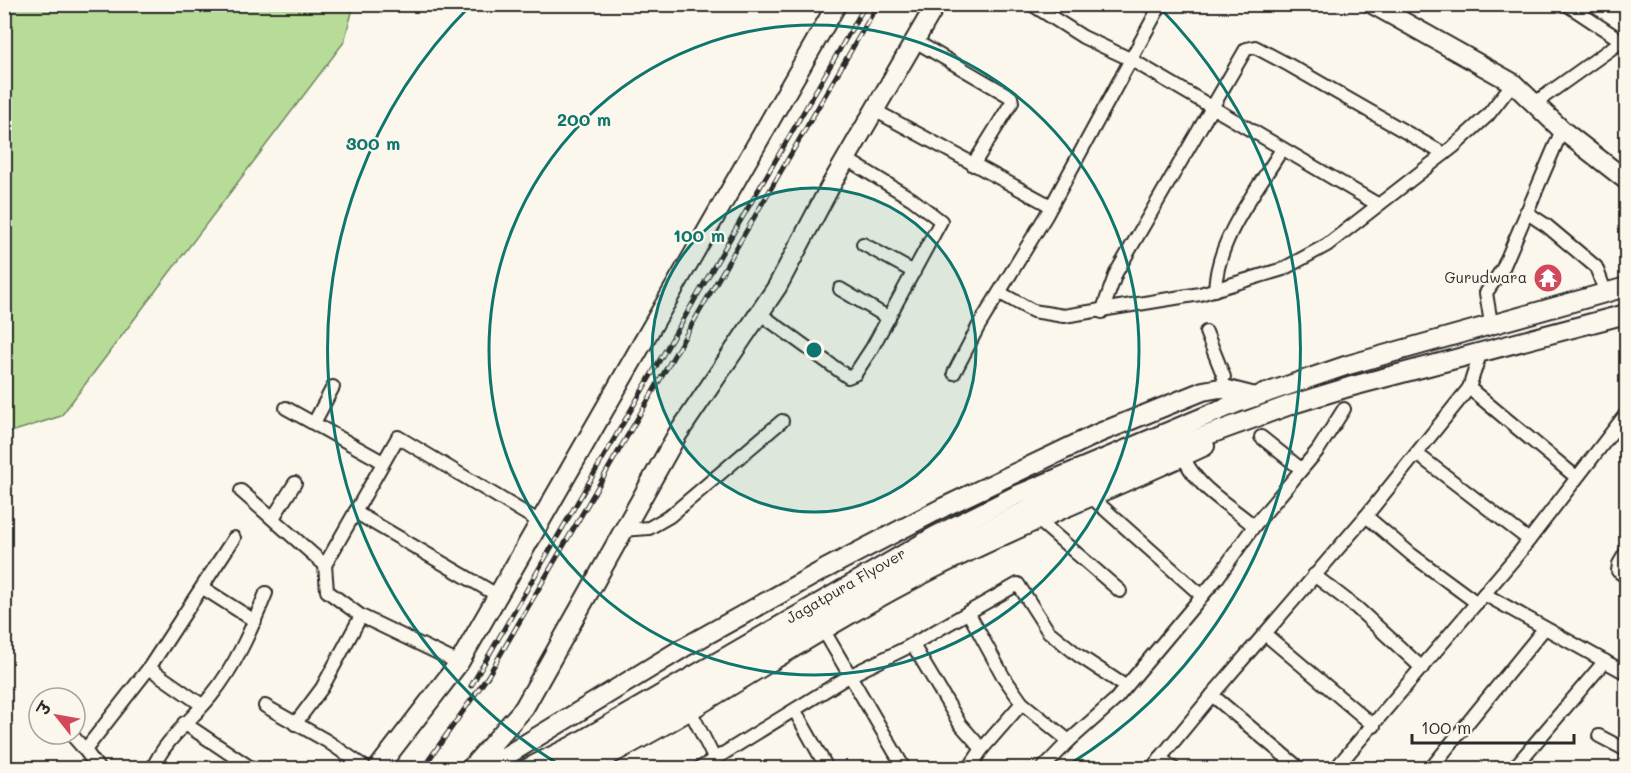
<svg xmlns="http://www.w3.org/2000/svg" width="1631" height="773" font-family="Mali,'Playpen Sans Deva',sans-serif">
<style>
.green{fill:#b7dc97;stroke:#718461;stroke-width:1.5}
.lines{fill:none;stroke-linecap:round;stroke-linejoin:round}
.street-casing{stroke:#2b2b2b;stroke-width:16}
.secondary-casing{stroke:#2b2b2b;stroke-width:22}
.street{stroke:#fbf7ec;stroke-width:12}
.secondary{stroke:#fbf7ec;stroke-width:18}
.rail-casing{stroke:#2b2b2b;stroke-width:5}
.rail{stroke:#fbf7ec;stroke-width:3;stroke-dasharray:9;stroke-linecap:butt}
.ring{fill:none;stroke:#0f766e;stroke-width:3}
.labels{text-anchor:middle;stroke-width:4.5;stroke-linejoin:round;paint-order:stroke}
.poi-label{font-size:15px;fill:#2b2b2b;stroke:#fbf7ec;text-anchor:end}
.street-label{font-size:15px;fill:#2b2b2b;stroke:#fbf7ec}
.centre{fill:#0f766e;stroke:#fbf7ec;stroke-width:3}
.ring-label{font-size:18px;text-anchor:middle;font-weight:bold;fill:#0f766e;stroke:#fbf7ec;stroke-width:4.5;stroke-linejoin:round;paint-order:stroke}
</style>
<rect width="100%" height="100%" fill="#fbf7ec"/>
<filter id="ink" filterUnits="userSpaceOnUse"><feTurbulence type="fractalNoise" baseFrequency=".0167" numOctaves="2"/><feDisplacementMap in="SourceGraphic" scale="12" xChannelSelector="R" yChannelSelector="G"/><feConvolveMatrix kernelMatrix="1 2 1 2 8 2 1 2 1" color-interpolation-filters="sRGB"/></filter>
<g filter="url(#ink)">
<polygon class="green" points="5,4 354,5 344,42 61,416 5,434"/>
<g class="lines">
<g class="street-casing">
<g id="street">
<polyline points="1031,4 1083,37 1130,59 1377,204"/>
<polyline points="1566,4 1622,41"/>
<polyline points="915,41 1011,97 1012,102 973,165"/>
<polyline points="1535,103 1626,38"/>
<polyline points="874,110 1051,206"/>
<polyline points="1526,212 1547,226 1596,267 1605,291"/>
<polyline points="863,244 914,272"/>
<polyline points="840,289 889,318"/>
<path d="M1215,290c2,-52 41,-98 67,-141"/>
<polyline points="1000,293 1033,311 1064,316 1200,294 1283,269 1327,245 1453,147 1488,115 1513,83"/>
<polyline points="1102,312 1116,273 1246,49 1255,47 1289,65 1444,154"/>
<polyline points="759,313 848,377 855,374 872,348 941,221 912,199 848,160"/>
<polyline points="1491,323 1486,293 1503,268 1562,130"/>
<polyline points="1206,332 1224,377"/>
<polyline points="954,373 978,327 1047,214 1161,4"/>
<polyline points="1469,388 1481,351"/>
<polyline points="286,408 383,462"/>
<polyline points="314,423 333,387"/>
<polyline points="1261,437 1301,469"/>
<path d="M1181,451c13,36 45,51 73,75"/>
<polyline points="1417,454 1529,540"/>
<polyline points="241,491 325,565 398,437 540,522"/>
<polyline points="1090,496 1201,595"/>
<polyline points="355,512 497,595"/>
<polyline points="1366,516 1412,555 1477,603"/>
<polyline points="273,518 295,483"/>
<polyline points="1038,520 1120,591"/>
<polyline points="622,530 649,528 670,516 782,421"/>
<polyline points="1626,552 1619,564 1618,571 1626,577"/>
<polyline points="325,565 327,591 361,616 459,663"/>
<polyline points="1314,575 1357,608 1422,668"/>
<polyline points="203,588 255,621"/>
<polyline points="1484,594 1626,673"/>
<polyline points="968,612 1003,676 1022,703"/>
<polyline points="824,631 904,768"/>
<polyline points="1265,634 1374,726"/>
<polyline points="913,645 960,724 982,749"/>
<polyline points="149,668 202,705"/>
<polyline points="1212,695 1299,768"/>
<polyline points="265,706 327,741 366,768"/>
<polyline points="795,711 827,768"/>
<polyline points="691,712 715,760"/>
<polyline points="184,723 251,768"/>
<polyline points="295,724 322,688 361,616"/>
<polyline points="71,734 85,750"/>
<polyline points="1599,736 1626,750"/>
<polyline points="1160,758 1173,768"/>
<polyline points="98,768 85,750 149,668 234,538"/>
<path d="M153,768c12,-29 39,-48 58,-72 24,-29 41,-68 55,-103"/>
<polyline points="700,768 849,676 906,648 1018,584 1048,631 1078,655 1125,686"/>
<polyline points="969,768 982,749 1022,703 1069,741 1115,700 1218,577 1254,526 1318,450 1344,409"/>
<polyline points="1043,768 1069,741"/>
<polyline points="1152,768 1212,695 1366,516 1469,388 1576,477"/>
<polyline points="1336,768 1519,553 1626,414"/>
<polyline points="1431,768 1544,629"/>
<polyline points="1514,768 1605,661"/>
</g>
</g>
<g class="secondary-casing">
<g id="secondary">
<polyline points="1372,4 1513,83 1562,130 1626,180"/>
<polyline points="378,768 459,663 837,4"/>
<polyline points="471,768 524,708 677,435 777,287 831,185 936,4"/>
<polyline points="486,768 683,648 825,569 944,507 1099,433 1203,391 1220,388 1255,397"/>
<polyline points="528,768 572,746 935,536 1015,496 1237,403 1348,365 1626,287"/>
<polyline points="558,768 683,699 888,578 1103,473 1293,404 1349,387 1626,314"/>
<path d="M584,768c120,-59 228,-138 347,-198 90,-46 184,-82 274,-124"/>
</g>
</g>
<use href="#street" class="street"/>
<use href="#secondary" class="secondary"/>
<g class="rail-casing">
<g id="rail">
<polyline points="471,686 866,4"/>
<polyline points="423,768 488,676 878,4"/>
</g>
</g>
<use href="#rail" class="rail"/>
</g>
</g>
<circle cx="814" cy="350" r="162" fill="#0f766e" fill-opacity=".12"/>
<g class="ring">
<circle cx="814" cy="350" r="162"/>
<circle cx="814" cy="350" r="325"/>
<path d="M563 767A487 487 0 0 1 470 6M1158 6A487 487 0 0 1 1065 767"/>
</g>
<defs>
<g id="temple-disc" transform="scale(1.5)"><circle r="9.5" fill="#d1495b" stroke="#fbf7ec"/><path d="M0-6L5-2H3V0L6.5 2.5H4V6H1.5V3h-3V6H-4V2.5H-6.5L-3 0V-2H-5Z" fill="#fff"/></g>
</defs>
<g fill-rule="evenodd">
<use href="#temple-disc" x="1548" y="278"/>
</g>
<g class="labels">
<g class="poi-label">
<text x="1527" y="283">Gurudwara</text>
</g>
<g class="street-label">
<text transform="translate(846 586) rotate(-30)" y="5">Jagatpura Flyover</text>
</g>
</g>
<circle cx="814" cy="350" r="9" class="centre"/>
<g class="ring-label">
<text x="584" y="126">200 m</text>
<text x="373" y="150">300 m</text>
<text x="699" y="242">100 m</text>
</g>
<rect width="1631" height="773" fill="none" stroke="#fbf7ec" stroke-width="24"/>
<rect x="12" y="12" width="1607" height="749" fill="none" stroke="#2b2b2b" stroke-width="2" filter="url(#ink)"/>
<g transform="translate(57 716) rotate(301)"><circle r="28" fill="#fbf7ec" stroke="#a8a59f" stroke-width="1.5"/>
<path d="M0-4.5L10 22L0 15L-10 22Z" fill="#d1495b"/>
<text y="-9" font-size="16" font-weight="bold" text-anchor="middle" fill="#2b2b2b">उ</text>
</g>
<path d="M1412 734v9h162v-9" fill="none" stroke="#2b2b2b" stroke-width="3"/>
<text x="1421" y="734" font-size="18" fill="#2b2b2b" stroke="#fbf7ec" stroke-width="4.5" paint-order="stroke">100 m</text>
</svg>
